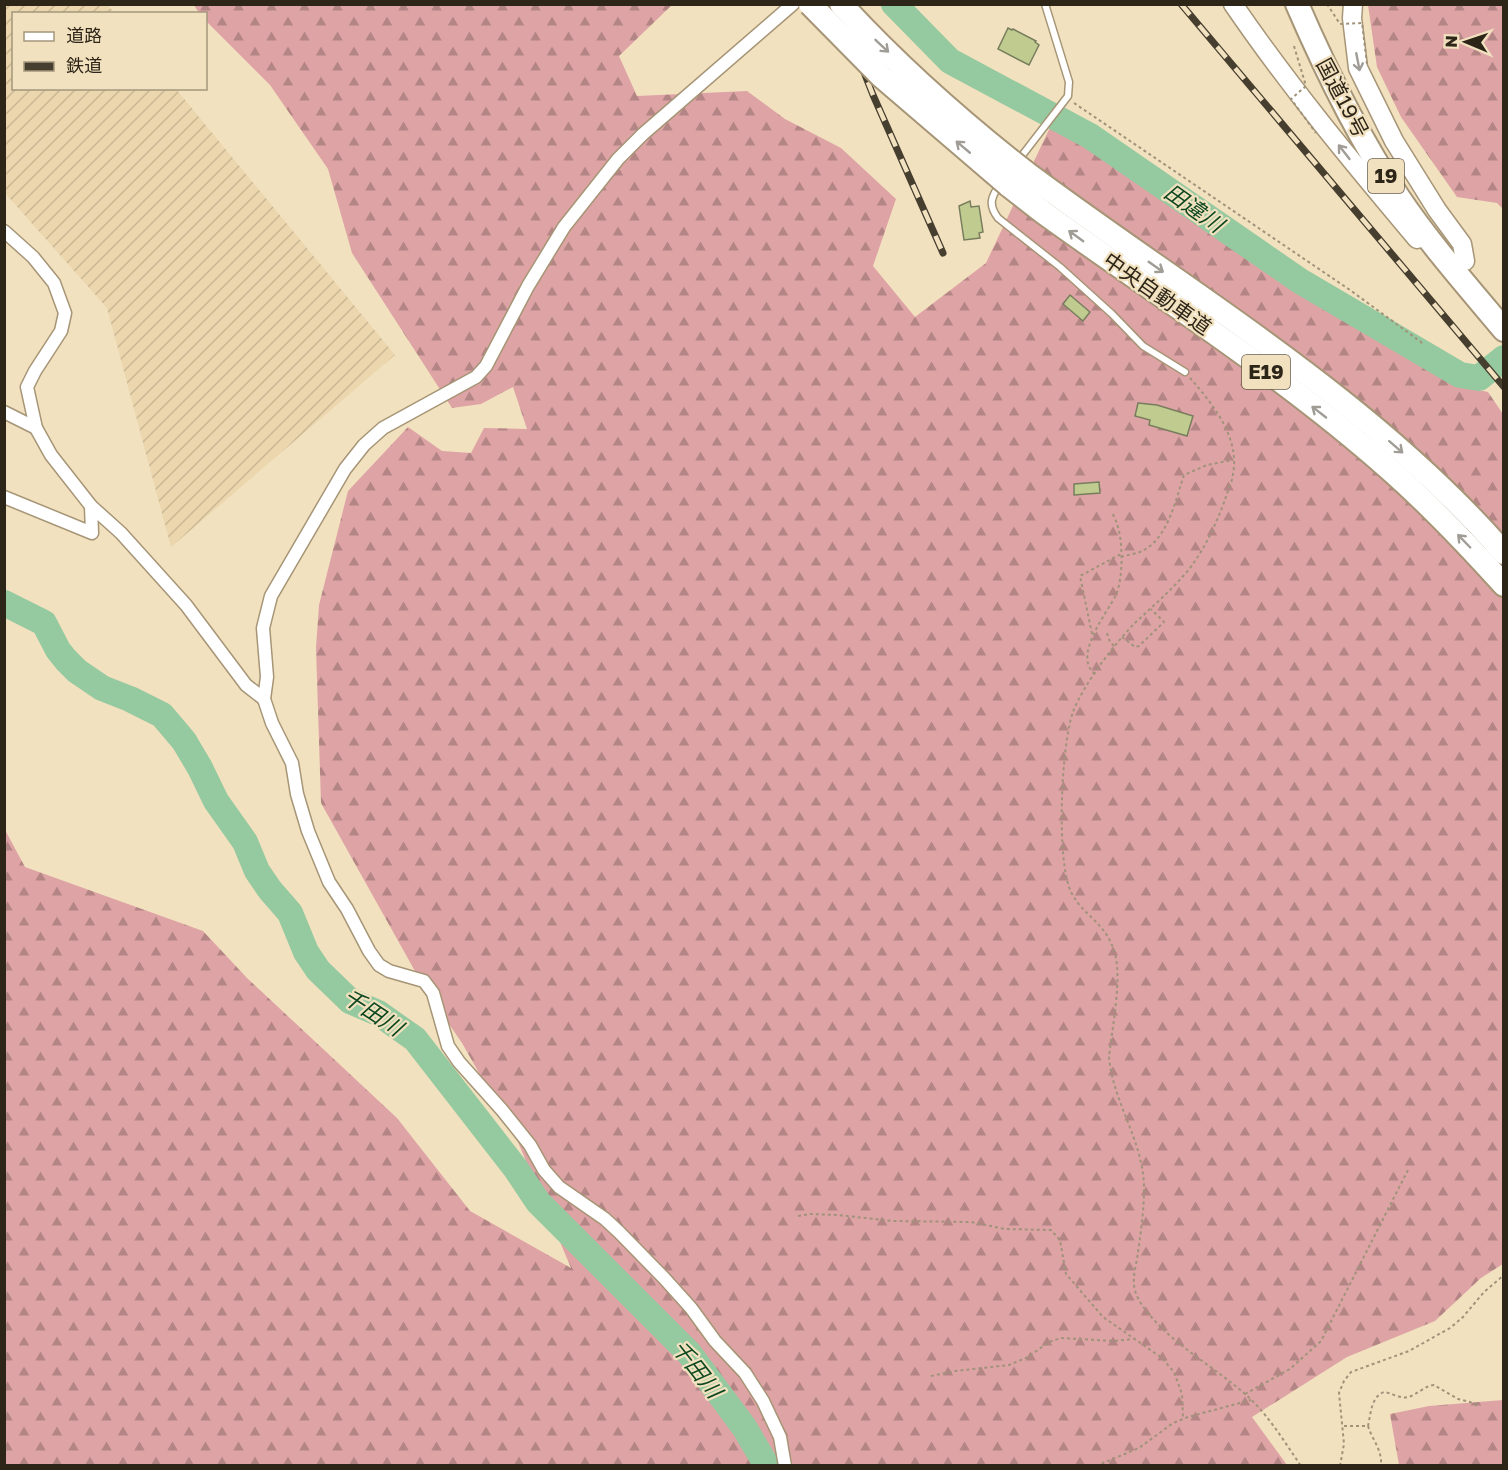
<svg xmlns="http://www.w3.org/2000/svg" width="1508" height="1470" font-family="'Golos Text','Noto Sans JP',sans-serif">
<style>
.industrial{fill:url(#industrial-furrows)}
.forest{fill:url(#forest-firs)}
.lines{fill:none;stroke-linecap:round;stroke-linejoin:round}
.river{stroke:#95c99f;stroke-width:26}
.building{fill:#c0cb8f;stroke:#787e5d;stroke-width:1.5}
.lane-casing{stroke:#a69576;stroke-width:9}
.street-casing{stroke:#a69576;stroke-width:15}
.secondary-casing{stroke:#a69576;stroke-width:21}
.highway-casing{stroke:#a69576;stroke-width:26}
.path{stroke:#a0937a;stroke-width:2;stroke-dasharray:3 3;stroke-linecap:butt}
.lane{stroke:#fff;stroke-width:6}
.street{stroke:#fff;stroke-width:12}
.secondary{stroke:#fff;stroke-width:18}
.highway{stroke:#fff;stroke-width:22}
.rail-casing{stroke:#463e2e;stroke-width:7}
.rail{stroke:#f2e1bf;stroke-width:4.5;stroke-dasharray:14;stroke-linecap:butt}
.highway-bridge-casing{stroke:#a69576;stroke-width:26;stroke-linecap:butt}
.path-bridge{stroke:#a0937a;stroke-width:2;stroke-dasharray:3 3;stroke-linecap:butt}
.highway-bridge{stroke:#fff;stroke-width:22}
.oneway{stroke:#a09d97}
.labels{text-anchor:middle;stroke-width:4.5;stroke-linejoin:round;paint-order:stroke}
.shield{fill:#f2e1bf;stroke:#675d4a;stroke-width:1.5}
.shield-label{font-size:20px;font-weight:bold;fill:#2c2518}
.street-label{font-size:21px;fill:#2c2518;stroke:#f2e1bf}
.water-label{font-size:22px;font-style:italic;fill:#0d4821;stroke:#f2e1bf}
</style>
<defs>
<pattern id="industrial-furrows" width="10" height="10" patternUnits="userSpaceOnUse" patternTransform="scale(1.5)"><rect width="10" height="10" fill="#ebd6ad"/><path d="M-1 1l2-2M0 10L10 0M9 11l2-2" fill="none" stroke="#cab894"/></pattern>
<pattern id="forest-firs" width="22" height="20" patternUnits="userSpaceOnUse" patternTransform="scale(1.5)"><rect width="22" height="20" fill="#dea3a5"/><path d="M5 1l3.5 6h-7zM16 11l3.5 6h-7z" fill="#b48585"/></pattern>
</defs>
<rect width="100%" height="100%" fill="#f2e1bf"/>
<polygon class="industrial" points="4,5 107,5 115,13 14,14 14,88 176,89 395,355 171,547 107,308 5,193"/>
<g class="forest">
<polygon points="194,5 672,5 619,56 637,96 747,91 785,119 841,148 896,199 873,266 915,317 986,263 1053,121 1121,165 1299,292 1462,386 1488,392 1503,414 1503,1264 1481,1278 1435,1321 1347,1357 1252,1417 1287,1465 5,1465 4,828 25,867 203,931 247,978 397,1118 470,1211 571,1268 518,1142 462,1043 425,989 321,803 316,648 319,605 348,491 408,427 442,451 471,453 484,428 527,429 513,387 481,404 452,408 352,253 328,169 270,85 206,21 206,14 199,13"/>
<polygon points="1368,5 1503,5 1503,209 1497,203 1457,197 1401,117 1377,67"/>
<polygon points="1503,1400 1503,1465 1399,1465 1390,1414 1429,1406"/>
</g>
<g class="lines">
<g class="river">
<polyline points="894,4 950,61 1090,136 1300,281 1460,375 1479,378 1504,358"/>
<polyline points="4,603 44,623 58,650 66,660 77,671 102,688 130,699 162,715 184,741 200,768 216,801 245,842 257,871 270,890 290,913 306,952 318,970 350,1001 378,1013 415,1039 516,1169 538,1202 689,1353 744,1427 767,1466"/>
</g>
</g>
<g class="building">
<polygon points="1008,28 1012,30 1013,29 1036,41 1035,42 1039,45 1029,65 998,49"/>
<polygon points="970,201 971,207 979,206 983,232 979,233 980,238 964,240 959,206"/>
<polygon points="1070,295 1090,312 1083,321 1063,304"/>
<polygon points="1138,403 1157,405 1193,416 1187,436 1149,425 1150,420 1135,416"/>
<polygon points="1099,482 1100,493 1074,495 1074,484"/>
</g>
<g class="lines">
<g class="lane-casing">
<g id="lane">
<polyline points="1017,162 1068,96 1069,82 1045,4"/>
<path d="M1000,184c-9,13 -12,21 -2,34l62,49 52,47 31,32 42,26"/>
</g>
</g>
<g class="street-casing">
<g id="street">
<polyline points="4,231 33,257 54,283 65,313 61,331 35,371 27,387 36,428 51,455 91,506 121,533 186,605 246,685 264,699"/>
<polyline points="4,412 36,428"/>
<polyline points="4,497 92,533 91,506"/>
<polyline points="785,1466 780,1437 763,1401 745,1373 715,1341 691,1308 664,1278 619,1232 605,1219 559,1187 544,1170 530,1145 502,1110 459,1062 448,1046 433,993 424,981 389,971 379,965 369,951 347,909 329,882 308,831 297,794 292,763 272,723 264,699 267,677 263,628 271,596 345,469 364,445 383,428 476,377 486,366 528,286 564,227 618,159 643,134 793,4"/>
</g>
</g>
<g class="secondary-casing">
<g id="secondary">
<path d="M1233,4c56,82 120,159 184,235"/>
<polyline points="1353,4 1352,18 1358,68 1394,141 1437,210 1462,244 1465,261"/>
</g>
</g>
<g class="highway-casing">
<g id="highway">
<path d="M1297,4c29,67 61,133 102,194 31,46 69,89 105,132"/>
<path d="M1024,171c163,122 345,227 480,382"/>
<path d="M1008,185l36,28c115,83 239,162 344,255 41,36 79,76 116,117"/>
</g>
</g>
<g class="path">
<polyline points="1074,103 1350,290 1421,342 1423,345"/>
<path d="M1190,378c23,26 50,60 43,96 -1,9 -6,18 -8,26 -9,24 -20,48 -35,68 -17,21 -36,37 -55,55 -20,20 -52,62 -62,89 -12,33 -17,149 -2,180 13,26 37,30 45,66 5,27 -4,71 -7,99 4,46 35,85 35,131 0,22 -3,43 -6,64 -1,10 -5,22 -4,31 0,9 5,18 10,25 27,36 68,57 101,86 22,19 39,47 56,72"/>
<path d="M1121,557c6,-2 13,-3 19,-5 28,-12 35,-51 44,-77l23,-10 26,-5"/>
<polyline points="1107,633 1110,642 1114,646"/>
<polyline points="1092,634 1080,576 1121,554"/>
<polyline points="1122,637 1135,647 1139,646 1164,622 1151,609"/>
<path d="M1095,674c-23,-18 12,-61 21,-79 8,-19 8,-65 -4,-82"/>
<polyline points="798,1216 810,1214 838,1215 893,1221 971,1222 1005,1229 1051,1230 1060,1240 1066,1274 1103,1317 1162,1358 1174,1372 1182,1394 1183,1419"/>
<polyline points="931,1376 955,1371 1009,1365 1028,1357 1049,1342 1061,1338 1114,1341 1133,1339"/>
<polyline points="1245,1394 1290,1369 1321,1341 1409,1168"/>
<path d="M1344,1426h24c5,16 14,22 13,40"/>
<path d="M1368,1426c3,-13 3,-29 16,-34 8,1 16,7 24,5 9,-2 16,-11 26,-12l24,14 12,3 8,4"/>
<polyline points="1096,1466 1139,1448 1173,1423 1188,1417 1251,1400"/>
<polyline points="1340,1466 1344,1444 1339,1393 1344,1381 1351,1372 1409,1351 1450,1328 1463,1317 1484,1292 1504,1275"/>
</g>
<use href="#lane" class="lane"/>
<use href="#street" class="street"/>
<use href="#secondary" class="secondary"/>
<use href="#highway" class="highway"/>
<g class="rail-casing">
<g id="rail">
<polyline points="837,4 873,95 943,253"/>
<polyline points="1181,4 1504,387"/>
</g>
</g>
<use href="#rail" class="rail"/>
<g class="highway-bridge-casing">
<g id="highway-bridge">
<polyline points="810,4 882,77 1008,185"/>
<path d="M841,4c56,61 118,116 183,167"/>
</g>
</g>
<g class="path-bridge">
<polyline points="1327,4 1340,24 1362,23 1367,64"/>
<polyline points="1294,46 1306,86 1291,99 1316,133"/>
</g>
<use href="#highway-bridge" class="highway-bridge"/>
</g>
<defs><path id="oneway-shaft" d="M-6 0H5M1.5-3L5.5 0L1.5 3" fill="none" stroke-width="1.6" stroke-linecap="round" stroke-linejoin="round" transform="scale(1.5)"/></defs>
<g class="oneway">
<use href="#oneway-shaft" transform="translate(882 46) rotate(43)"/>
<use href="#oneway-shaft" transform="translate(1358 62) rotate(79)"/>
<use href="#oneway-shaft" transform="translate(963 147) rotate(-140)"/>
<use href="#oneway-shaft" transform="translate(1344 152) rotate(-128)"/>
<use href="#oneway-shaft" transform="translate(1076 236) rotate(-144)"/>
<use href="#oneway-shaft" transform="translate(1156 267) rotate(35)"/>
<use href="#oneway-shaft" transform="translate(1319 412) rotate(-142)"/>
<use href="#oneway-shaft" transform="translate(1396 447) rotate(41)"/>
<use href="#oneway-shaft" transform="translate(1464 541) rotate(-134)"/>
</g>
<g class="labels">
<g class="shield">
<rect x="1368" y="159" width="36" height="34" rx="4.5"/>
<rect x="1242" y="355" width="48" height="34" rx="4.5"/>
</g>
<g class="shield-label">
<text x="1386" y="183">19</text>
<text x="1266" y="379">E19</text>
</g>
<g class="street-label">
<text transform="translate(1342 98) rotate(62)" y="7">国道19号</text>
<text transform="translate(1157 294) rotate(35)" y="7">中央自動車道</text>
</g>
<g class="water-label">
<text transform="translate(1194 208) rotate(35)" y="8">田違川</text>
<text transform="translate(373 1012) rotate(33)" y="8">千田川</text>
<text transform="translate(697 1369) rotate(52)" y="8">千田川</text>
</g>
</g>
<rect width="1508" height="1470" fill="none" stroke="#2c2518" stroke-width="12"/>
<rect x="12" y="12" width="195" height="78" fill="#f2e1bf" stroke="#a3967c" stroke-width="1.5"/>
<rect x="24" y="32" width="30" height="9" fill="#ffffff" stroke="#a3967c" stroke-width="1.5"/>
<text x="66" y="42" font-size="18" fill="#2c2518">道路</text>
<rect x="24" y="62" width="30" height="9" fill="#463e2e" stroke="#a3967c" stroke-width="1.5"/>
<text x="66" y="72" font-size="18" fill="#2c2518">鉄道</text>
<g transform="translate(1466 42) rotate(272)" stroke="#f2e1bf" stroke-width="4.5" paint-order="stroke">
<path d="M0-4.5L10 22L0 15L-10 22Z" fill="#2c2518"/>
<text y="-9" font-size="16" font-weight="bold" text-anchor="middle" fill="#2c2518">N</text>
</g>
</svg>
